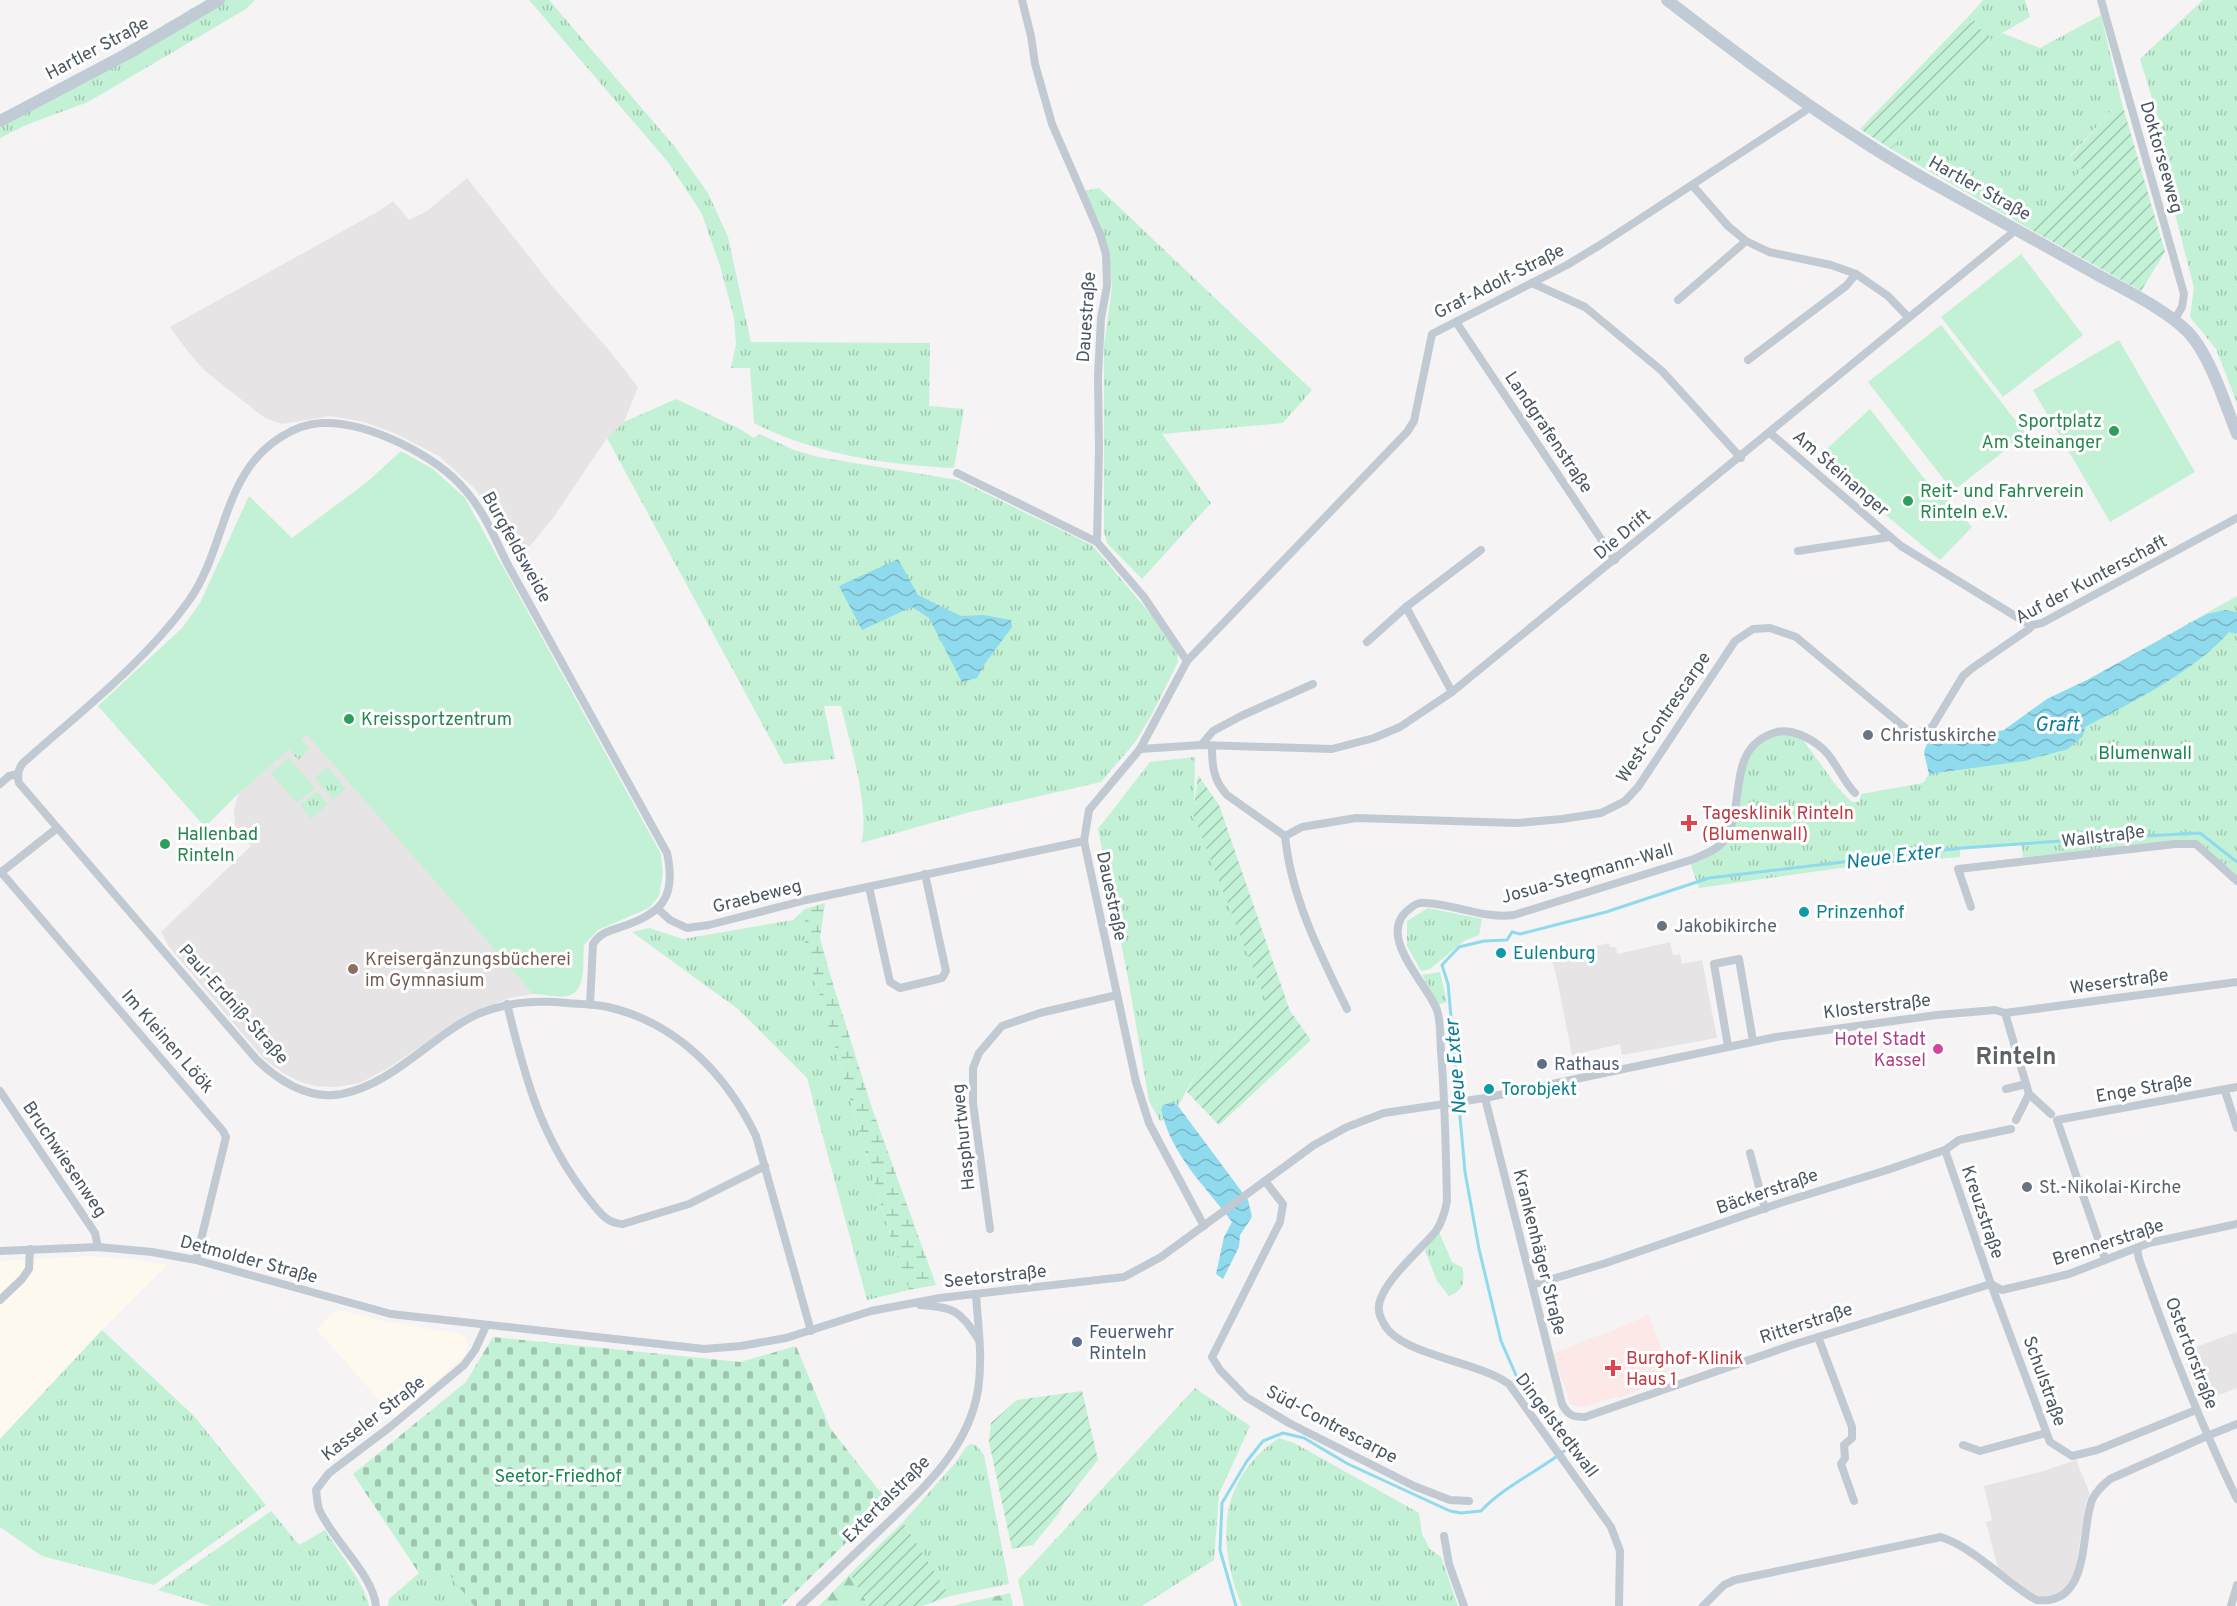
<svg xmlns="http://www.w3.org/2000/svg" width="2237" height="1606" font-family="Overpass,sans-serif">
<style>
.commercial{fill:#fdf9ef}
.education{fill:#e6e4e5}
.medical{fill:#fce8e6}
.grass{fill:url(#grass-tufts)}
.forest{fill:url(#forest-firs)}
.wetland{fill:url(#wetland-marsh)}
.cemetery{fill:url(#cemetery-stones)}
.garden{fill:url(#garden-furrows)}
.pitch{fill:#c3f1d5}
.water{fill:url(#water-waves)}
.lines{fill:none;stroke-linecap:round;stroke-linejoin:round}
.stream{stroke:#90daee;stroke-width:3}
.street{stroke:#c1cad2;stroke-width:8}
.secondary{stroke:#c1cbd6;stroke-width:12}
.leisure-dot{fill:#2e9e5b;stroke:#fff;stroke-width:2}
.worship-dot{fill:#6b7280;stroke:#fff;stroke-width:2}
.health-dot{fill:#e0444e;stroke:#fff;stroke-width:2}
.culture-dot{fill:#0f9aa8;stroke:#fff;stroke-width:2}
.education-dot{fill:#8d6e63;stroke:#fff;stroke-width:2}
.hotel-dot{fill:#d1479c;stroke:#fff;stroke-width:2}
.service-dot{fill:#5c6f8a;stroke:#fff;stroke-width:2}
.labels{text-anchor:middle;stroke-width:6;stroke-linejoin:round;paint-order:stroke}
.street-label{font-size:18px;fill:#4a5661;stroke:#fff}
.leisure-label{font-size:18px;fill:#27864d;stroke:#fff;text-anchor:start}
.worship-label{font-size:18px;fill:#5b616d;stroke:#fff;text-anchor:start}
.park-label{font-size:18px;fill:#17864f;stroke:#fff}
.health-label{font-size:18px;fill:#be3a42;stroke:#fff;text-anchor:start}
.culture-label{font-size:18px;fill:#0d838f;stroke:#fff;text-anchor:start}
.education-label{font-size:18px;fill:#785e54;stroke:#fff;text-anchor:start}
.hotel-label{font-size:18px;fill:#b23c85;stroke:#fff;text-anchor:end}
.service-label{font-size:18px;fill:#4e5e75;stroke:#fff;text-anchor:start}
.water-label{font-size:20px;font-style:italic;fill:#0c7c9b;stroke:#fff}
.district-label{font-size:24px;font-weight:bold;fill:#5f6368;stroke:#fff}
</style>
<defs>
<pattern id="grass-tufts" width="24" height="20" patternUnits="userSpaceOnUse" patternTransform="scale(1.5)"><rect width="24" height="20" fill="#c3f1d5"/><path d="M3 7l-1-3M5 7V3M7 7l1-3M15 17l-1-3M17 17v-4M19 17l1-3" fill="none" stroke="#a0c6b0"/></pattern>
<pattern id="forest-firs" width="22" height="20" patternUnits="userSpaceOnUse" patternTransform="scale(1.5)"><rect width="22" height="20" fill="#c3f1d5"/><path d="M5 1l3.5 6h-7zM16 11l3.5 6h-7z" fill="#a0c6b0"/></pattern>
<pattern id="wetland-marsh" width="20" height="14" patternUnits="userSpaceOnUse" patternTransform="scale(1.5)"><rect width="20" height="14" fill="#c3f1d5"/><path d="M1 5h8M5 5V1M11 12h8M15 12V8" fill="none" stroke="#a0c6b0"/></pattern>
<pattern id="cemetery-stones" width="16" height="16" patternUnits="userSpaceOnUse" patternTransform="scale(1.5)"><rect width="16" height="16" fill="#c3f1d5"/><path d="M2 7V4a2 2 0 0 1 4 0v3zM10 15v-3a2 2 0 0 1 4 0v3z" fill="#a0c6b0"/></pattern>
<pattern id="garden-furrows" width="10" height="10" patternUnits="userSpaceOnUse" patternTransform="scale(1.5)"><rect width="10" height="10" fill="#c3f1d5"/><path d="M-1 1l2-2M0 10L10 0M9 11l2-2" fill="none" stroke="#a0c6b0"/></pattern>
<pattern id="water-waves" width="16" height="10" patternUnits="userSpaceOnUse" patternTransform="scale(1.5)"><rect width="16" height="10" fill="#90daee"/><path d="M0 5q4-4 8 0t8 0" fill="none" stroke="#78b4c4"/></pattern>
</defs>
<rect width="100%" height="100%" fill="#f5f3f3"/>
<g class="commercial">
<polygon points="90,1256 131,1259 167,1265 102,1330 0,1439 0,1261"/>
<polygon points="336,1309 383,1321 455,1333 465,1336 468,1343 466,1354 395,1418 317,1330"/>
</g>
<g class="education">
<polygon points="467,178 553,287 608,349 638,387 624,422 607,438 553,518 520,558 493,513 475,489 439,456 394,433 364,422 331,416 282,424 265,418 205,371 189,353 170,327 379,211 393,201 409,220 427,211"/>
<polygon points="307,733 533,994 509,998 465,1017 387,1069 360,1083 336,1087 316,1086 300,1082 283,1073 265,1060 169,947 161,932 251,846 235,825 234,810 238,794"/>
<polygon points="1670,942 1673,955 1680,954 1682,964 1702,960 1717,1038 1622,1055 1620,1044 1572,1055 1556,974 1550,956 1609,943 1610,947 1616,947 1617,954"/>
<polygon points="2237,1332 2237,1388 2201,1402 2182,1352"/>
<polygon points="2076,1460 2090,1494 2086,1502 2075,1573 2071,1589 2049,1599 2031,1593 1998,1568 1986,1522 1992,1520 1984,1486 2044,1471"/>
</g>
<polygon class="medical" points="1648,1315 1672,1376 1619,1398 1616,1397 1583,1407 1571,1405 1553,1354 1591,1338 1608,1333"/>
<g class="grass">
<polygon points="206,0 255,0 246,9 88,102 26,125 0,138 0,119 23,108"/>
<path d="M529,0h20l126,147 33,46 20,44 23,105 179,1 -1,63 35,3 -10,59c-68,-3 -140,-14 -200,-45l-4,-55h-19l5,-24 -2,-26 -13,-49 -19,-55 -34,-52z"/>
<polygon points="1983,0 2025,0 2030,17 2002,33 2040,48 2101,15 2121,100 2070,156 2082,170 2028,228 1891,149 1991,39 1967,18"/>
<polygon points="2203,0 2237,0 2237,403 2216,349 2190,317 2194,288 2159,152 2160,124 2140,59"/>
<polygon points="1099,188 1312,390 1283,423 1162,434 1211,503 1142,579 1107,543 1104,532 1104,345 1112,288 1109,255 1101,225 1084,191"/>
<path d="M676,399l62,29 16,10 5,-4 35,16 24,7 140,23 134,65 57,67 28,40 1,10 -26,52 -16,27 -35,41 -131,30 -109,31c10,-31 -12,-104 -20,-137h-17l11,53 -51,5 -177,-326 17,-16z"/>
<polygon points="2237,596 2237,876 2200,842 2023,857 2021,845 1960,850 1960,857 1855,866 1699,888 1689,860 1727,837 1748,756 1770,734 1787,731 1803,740 1838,788 1852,802 1859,802 1861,794 1923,783 1929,774 1924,752 1930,736 1942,733 1956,741 2004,730 2047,699 2087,680"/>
<polygon points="301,739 310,749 298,760 289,749"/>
<polygon points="1195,757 1194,814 1268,1004 1197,1072 1178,1106 1172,1102 1161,1110 1163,1120 1160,1121 1149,1101 1128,978 1098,829 1150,762"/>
<polygon points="327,767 346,789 333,800 315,778"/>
<polygon points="317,791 328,804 311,819 300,805"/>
<polygon points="1428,908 1482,919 1479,935 1464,941 1430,969 1421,971 1407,946 1407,921"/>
<polygon points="805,909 805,946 891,1239 909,1290 867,1300 807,1078 738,1009 632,932 649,928 683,939 793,920"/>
<polygon points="1440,972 1447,1002 1438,1005 1422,975"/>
<path d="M1439,1232l13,30 11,6c1,15 1,22 -14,28l-12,-15 -12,-31z"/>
<polygon points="102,1330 194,1416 266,1505 154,1585 42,1556 0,1527 0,1439"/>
<polygon points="1195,1388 1250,1426 1219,1494 1214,1560 1142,1606 1024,1606 1018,1580"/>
<path d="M1279,1438l15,5 125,70 3,21 8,15 11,8 17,49h-216c-26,-63 -24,-128 37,-168z"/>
<polygon points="971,1444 976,1445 984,1455 1009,1584 950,1596 903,1522 956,1462 966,1447"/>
<path d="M271,1511l28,34 26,-15c13,21 39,52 44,76h-158l-53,-16z"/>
<polygon points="446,1570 474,1606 388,1606 389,1599 419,1573"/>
</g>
<g class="forest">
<polygon points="850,1574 869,1606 819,1606"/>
<polygon points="1010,1593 1013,1606 952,1606"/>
</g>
<polygon class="wetland" points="825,903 820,938 832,981 872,1108 936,1285 909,1290 891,1239 805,946 805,909"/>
<polygon class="cemetery" points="493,1337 740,1362 796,1346 830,1428 888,1502 781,1606 474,1606 446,1570 419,1573 353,1474 466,1382"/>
<g class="garden">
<polygon points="1967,18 1992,39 1891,149 1860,129"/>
<polygon points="2121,100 2165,252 2141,291 2028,228 2082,170 2070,157"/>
<polygon points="1198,775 1219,805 1290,1011 1311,1040 1219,1125 1187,1092 1197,1072 1267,1004 1193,814"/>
<polygon points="1082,1391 1098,1460 1064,1503 1059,1513 1033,1545 1012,1549 989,1442 991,1423 1017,1400"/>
<polygon points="903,1522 950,1596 922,1606 869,1606 850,1574"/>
</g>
<g class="pitch">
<polygon points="2021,254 2083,335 2003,397 1941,317"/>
<polygon points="1941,325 2026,434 1953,491 1868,382"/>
<polygon points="2119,340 2195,472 2110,522 2033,390"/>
<polygon points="1870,409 1922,476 1972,527 1940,560 1817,458"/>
<path d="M401,451l32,18 32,29 196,356 2,19 -4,23 -10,12 -51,22 -14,15c-2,15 4,47 -17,51 -9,2 -24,-2 -34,-2l-226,-260 -69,60 -33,33 -107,-121 84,-78 18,-25 49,-107 43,42 75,-56z"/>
<polygon points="289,758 315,788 297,803 271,773"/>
</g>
<g class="water">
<polygon points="898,559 918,595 961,616 983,615 1011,620 1012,627 984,665 977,678 962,682 929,618 912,607 862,630 839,586"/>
<path d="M2225,610l12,2v22l-8,-2c-35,40 -97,70 -144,95l-2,9 -15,13 -44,12 -95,13 -5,-22 6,-16 12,-3 14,8 48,-11 43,-31 40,-19 120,-66z"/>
<path d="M1172,1102l6,4 70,94 4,17 -12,18 -1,12 -16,32 -7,-5 8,-37 8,-15c-28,-38 -59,-64 -71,-112l2,-5z"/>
</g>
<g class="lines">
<path class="stream" d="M1236,1606l-16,-56 2,-47 25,-42 16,-20 20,-8 21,5 44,26 102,47 11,2 20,-2c23,-25 60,-41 87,-63l-20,-31 -29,-35 -18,-41 -22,-92 -14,-77 -17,-188 -6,-19 17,-18 25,-6 23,-1 5,-8 8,2 86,-22 103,-34 252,-30 144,-10 95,-5 37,29"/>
<g class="street">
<polyline points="1022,0 1031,36 1035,64 1052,124 1100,234 1106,254 1107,286 1101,318 1098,376 1099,449 1097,542 1144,597 1187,661 1140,749 1089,810 1084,841 1136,1082 1149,1123 1204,1226"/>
<polyline points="2101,0 2184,294 2182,307 2174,321"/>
<polyline points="1693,186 1728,226 1746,241 1769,252 1831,265 1856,274 1888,296 1908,317"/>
<polyline points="1532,283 1585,307 1662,371 1741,458"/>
<polyline points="1678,300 1746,241"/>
<polyline points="1456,322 1615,560"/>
<polyline points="1748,360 1846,286 1856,274"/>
<polyline points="1770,433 1901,546 2025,622 2032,625"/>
<polyline points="957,473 1097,542"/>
<polyline points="1798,551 1890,537"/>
<polyline points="1367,642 1406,607"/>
<polyline points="1187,661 1407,432 1414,421 1432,334 1567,265 1600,245 1805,111 1810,106"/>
<polyline points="1452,692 1406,607 1481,550"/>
<polyline points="1201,745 1213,731 1241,716 1313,684"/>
<path d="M1212,746c0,19 1,34 15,49l58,41"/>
<polyline points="1140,749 1201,745 1332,749 1374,738 1400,727 1452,692 2011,234 2015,229"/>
<polyline points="0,784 9,776 18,774"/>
<polyline points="1285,836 1302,827 1356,818 1517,823 1562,819 1601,813 1625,801 1638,787 1735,641 1753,629 1770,628 1796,637 1910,732 1917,733 1932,727 1963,676 1971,669 2029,629 2032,625 2042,623 2237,518"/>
<path d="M1285,836c6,61 35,118 62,173"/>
<polyline points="1,872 223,1131 226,1137 196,1260"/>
<polyline points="0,873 56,829"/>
<polyline points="869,887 890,982 900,988 942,978 946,971 925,874"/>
<polyline points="1971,907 1958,869 2175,844 2196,844 2237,881"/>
<polyline points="658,909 670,920 687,928 709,925 806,900 1084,841"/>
<path d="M507,1004c18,74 33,132 81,194 10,12 18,26 35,26l66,-20 76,-38"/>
<path d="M590,1005l3,-61c7,-11 16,-13 28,-17 40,-13 56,-29 46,-74l-159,-288c-13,-26 -23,-52 -42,-74 -29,-35 -98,-70 -144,-68 -28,1 -56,21 -72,43 -29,41 -32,95 -62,136 -44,61 -109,111 -165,161 -5,6 -6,12 -4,20l238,277c23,22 52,40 85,34 53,-11 89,-58 136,-80 29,-12 58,-14 89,-11 13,1 28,1 41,4 69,16 118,67 148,129l55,195"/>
<polyline points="2005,1013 2029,1094 2051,1114"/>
<polyline points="1728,1046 1714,964 1739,959 1753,1041"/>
<polyline points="2006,1089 2026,1084"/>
<polyline points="0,1091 95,1233 98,1247"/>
<polyline points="2225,1091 2237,1128"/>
<path d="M1485,1098l77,306c6,11 10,13 23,13l207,-72 199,-61"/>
<polyline points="2016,1120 2029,1094"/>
<polyline points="1945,1150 1991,1284 2050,1442 2072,1456 2097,1450 2196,1410"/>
<polyline points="1750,1153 1765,1209"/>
<polyline points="1265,1181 1283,1204 1280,1222 1212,1357 1220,1370 1246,1397 1289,1423 1414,1486 1450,1500 1469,1501"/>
<polyline points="990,1229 973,1103 973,1068 979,1053 1002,1026 1040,1013 1117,995"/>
<path d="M2137,1248l2,11c29,82 60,162 98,240"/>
<polyline points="0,1251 98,1247 152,1252 196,1260 391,1314 704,1349 741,1346 786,1338 871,1311 940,1298 1124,1277 1161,1257 1314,1145 1347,1127 1384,1113 1485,1098 1776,1037 1937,1015 1995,1010 2005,1013 2237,982"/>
<polyline points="2105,1259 2057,1120 2237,1087"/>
<polyline points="1991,1284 2002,1290 2069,1274 2149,1243 2237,1224"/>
<polyline points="1532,1285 1606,1263 1780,1203 1887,1170 1945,1150 1959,1140 2011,1129"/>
<polyline points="0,1300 22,1279 29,1269 30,1249"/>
<path d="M920,1305c36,3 39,5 59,35"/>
<polyline points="1818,1337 1852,1427 1852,1438 1844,1445 1845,1458 1841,1464 1854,1501"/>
<polyline points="1963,1445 1980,1451 2046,1433"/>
<polyline points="1444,1536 1449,1564 1464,1606"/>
<path d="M376,1606c-3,-32 -44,-66 -57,-97 -2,-6 -2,-13 -3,-19l13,-17 61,-46 74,-62 11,-15 11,-24"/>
<path d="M800,1606c27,-25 53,-51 80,-76 42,-40 88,-80 98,-140 5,-33 0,-63 -2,-96"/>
<path d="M1619,1606l1,-55 -9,-24 -102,-143c-31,-23 -109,-29 -125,-60 -2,-4 -5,-9 -5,-13 -4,-24 43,-62 57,-80 6,-9 9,-19 11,-30 -1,-50 -2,-100 -6,-150 -1,-12 0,-29 -4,-41 -10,-27 -65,-77 -25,-103 3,-3 9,-5 13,-4 30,1 58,16 89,12l180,-56c13,-6 26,-10 33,-23 19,-36 -1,-90 50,-104 15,-4 35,7 46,17 13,12 19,31 32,44"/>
<path d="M1703,1606l21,-21 11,-5 206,-43c26,9 47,28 69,45 9,6 17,14 27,18 55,6 43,-70 55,-100 4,-9 11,-15 18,-21l97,-43 30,-12"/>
<polyline points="2231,1606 2237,1585"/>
</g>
<g class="secondary">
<path d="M1667,0c83,64 167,127 258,179 57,32 114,63 171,95 27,15 71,36 92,58 22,23 37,72 49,102"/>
<polyline points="0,121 127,54 219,0"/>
</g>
</g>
<g class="leisure-dot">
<circle cx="2114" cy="431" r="6"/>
<circle cx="1908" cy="501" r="6"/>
<circle cx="349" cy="719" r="6"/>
<circle cx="165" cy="844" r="6"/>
</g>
<g class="worship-dot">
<circle cx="1868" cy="735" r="6"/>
<circle cx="1662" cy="926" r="6"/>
<circle cx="2027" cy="1187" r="6"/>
</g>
<g class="health-dot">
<path d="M1686 814h6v6h6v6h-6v6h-6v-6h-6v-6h6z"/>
<path d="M1610 1359h6v6h6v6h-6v6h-6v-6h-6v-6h6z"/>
</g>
<g class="culture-dot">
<circle cx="1804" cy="912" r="6"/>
<circle cx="1501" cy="953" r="6"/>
<circle cx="1489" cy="1089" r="6"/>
</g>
<circle class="education-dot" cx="353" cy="969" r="6"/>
<circle class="hotel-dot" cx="1938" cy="1049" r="6"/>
<g class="service-dot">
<circle cx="1542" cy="1064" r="6"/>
<circle cx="1077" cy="1342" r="6"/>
</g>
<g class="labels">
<g class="street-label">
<text transform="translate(97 48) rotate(-28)" y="6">Hartler Straße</text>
<text transform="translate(2162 157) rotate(74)" y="6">Doktorseeweg</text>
<text transform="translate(1980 188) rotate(29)" y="6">Hartler Straße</text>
<text transform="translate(1499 281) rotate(-27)" y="6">Graf-Adolf-Straße</text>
<text transform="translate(1086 317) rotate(-86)" y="6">Dauestraße</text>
<text transform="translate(1549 432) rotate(56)" y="6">Landgrafenstraße</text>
<text transform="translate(1841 473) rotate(41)" y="6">Am Steinanger</text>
<text transform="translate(1622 534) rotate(-40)" y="6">Die Drift</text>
<text transform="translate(517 547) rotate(61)" y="6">Burgfeldsweide</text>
<text transform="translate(2091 579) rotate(-28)" y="6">Auf der Kunterschaft</text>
<text transform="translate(1663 717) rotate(-56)" y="6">West-Contrescarpe</text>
<text transform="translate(2103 836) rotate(-7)" y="6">Wallstraße</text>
<text transform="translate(1587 873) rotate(-16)" y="6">Josua-Stegmann-Wall</text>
<text transform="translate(757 896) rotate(-14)" y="6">Graebeweg</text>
<text transform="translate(1112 896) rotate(78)" y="6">Dauestraße</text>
<text transform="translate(2119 981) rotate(-8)" y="6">Weserstraße</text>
<text transform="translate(234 1004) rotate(48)" y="6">Paul-Erdniß-Straße</text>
<text transform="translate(1877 1006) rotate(-7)" y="6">Klosterstraße</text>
<text transform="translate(168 1041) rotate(49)" y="6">Im Kleinen Löök</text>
<text transform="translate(2144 1088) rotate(-10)" y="6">Enge Straße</text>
<text transform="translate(963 1137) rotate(-96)" y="6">Hasphurtweg</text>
<text transform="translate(65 1159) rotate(56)" y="6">Bruchwiesenweg</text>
<text transform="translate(1767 1191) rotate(-19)" y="6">Bäckerstraße</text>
<text transform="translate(1983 1212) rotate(71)" y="6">Kreuzstraße</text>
<text transform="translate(2108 1242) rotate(-18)" y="6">Brennerstraße</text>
<text transform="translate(1540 1252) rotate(76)" y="6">Krankenhäger Straße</text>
<text transform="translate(249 1259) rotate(15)" y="6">Detmolder Straße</text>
<text transform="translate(995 1276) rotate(-6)" y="6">Seetorstraße</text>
<text transform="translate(1806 1323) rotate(-18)" y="6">Ritterstraße</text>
<text transform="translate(2192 1353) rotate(69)" y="6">Ostertorstraße</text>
<text transform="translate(2045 1381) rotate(70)" y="6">Schulstraße</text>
<text transform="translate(373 1418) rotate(-38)" y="6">Kasseler Straße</text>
<text transform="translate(1332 1424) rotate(28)" y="6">Süd-Contrescarpe</text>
<text transform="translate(1557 1425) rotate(53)" y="6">Dingelstedtwall</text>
<text transform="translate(886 1499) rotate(-45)" y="6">Extertalstraße</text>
</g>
<g class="leisure-label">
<text x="2102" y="427" text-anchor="end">Sportplatz<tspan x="2102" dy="21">Am Steinanger</tspan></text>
<text x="1920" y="497">Reit- und Fahrverein<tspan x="1920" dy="21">Rinteln e.V.</tspan></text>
<text x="361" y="725">Kreissportzentrum</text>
<text x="177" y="840">Hallenbad<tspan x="177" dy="21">Rinteln</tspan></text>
</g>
<g class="worship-label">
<text x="1880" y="741">Christuskirche</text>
<text x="1674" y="932">Jakobikirche</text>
<text x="2039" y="1193">St.-Nikolai-Kirche</text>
</g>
<g class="park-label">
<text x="2145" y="759">Blumenwall</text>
<text x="558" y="1482">Seetor-Friedhof</text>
</g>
<g class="health-label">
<text x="1702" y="819">Tagesklinik Rinteln<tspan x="1702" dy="21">(Blumenwall)</tspan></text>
<text x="1626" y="1364">Burghof-Klinik<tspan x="1626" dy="21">Haus 1</tspan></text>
</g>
<g class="culture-label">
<text x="1816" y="918">Prinzenhof</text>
<text x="1513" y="959">Eulenburg</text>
<text x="1501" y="1095">Torobjekt</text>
</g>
<g class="education-label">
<text x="365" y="965">Kreisergänzungsbücherei<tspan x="365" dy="21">im Gymnasium</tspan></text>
</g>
<g class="hotel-label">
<text x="1926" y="1045">Hotel Stadt<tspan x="1926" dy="21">Kassel</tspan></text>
</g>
<g class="service-label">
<text x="1554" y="1070">Rathaus</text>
<text x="1089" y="1338">Feuerwehr<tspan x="1089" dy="21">Rinteln</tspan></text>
</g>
<g class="water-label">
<text x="2057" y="731">Graft</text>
<text transform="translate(1893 856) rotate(-7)" y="7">Neue Exter</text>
<text transform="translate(1455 1067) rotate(-95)" y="7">Neue Exter</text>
</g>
<g class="district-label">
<text x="2016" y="1064">Rinteln</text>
</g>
</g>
</svg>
